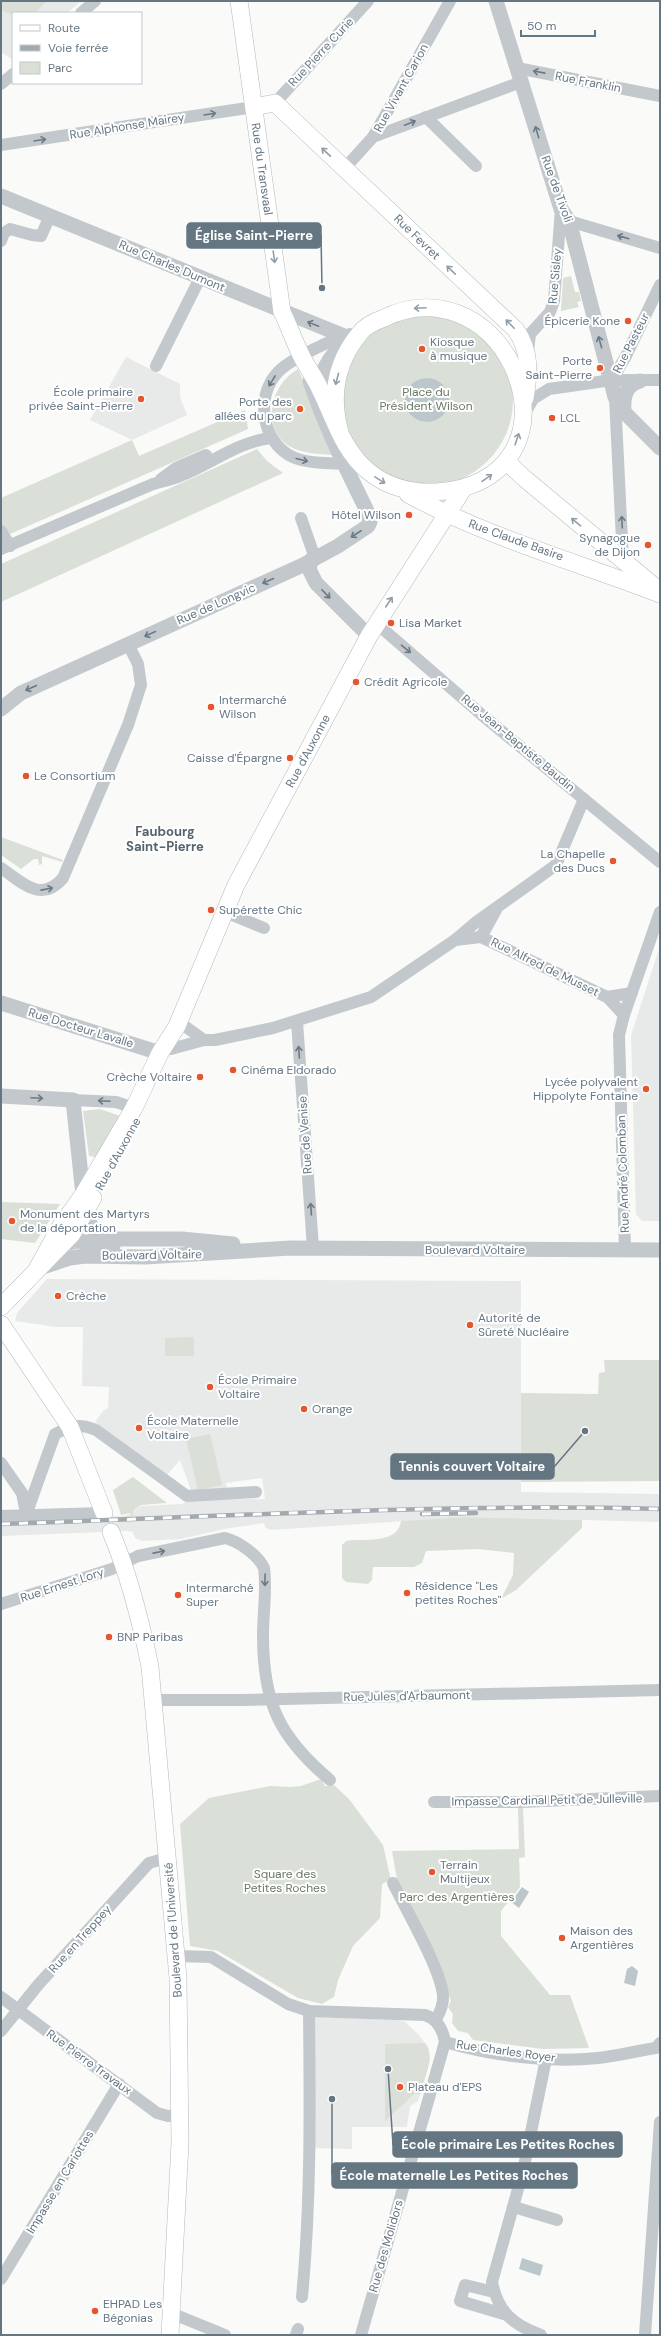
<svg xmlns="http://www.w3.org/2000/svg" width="661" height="2336" font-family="'DM Sans',sans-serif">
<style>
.built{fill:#e8e9e9}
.green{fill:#dadfd7}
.water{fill:#bbc7cb}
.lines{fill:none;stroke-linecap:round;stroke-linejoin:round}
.secondary-casing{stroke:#b3babf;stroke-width:18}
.minor{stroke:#c3c8cc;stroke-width:12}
.tertiary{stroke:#c3c8cc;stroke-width:15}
.secondary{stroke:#fff;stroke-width:17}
.rail-casing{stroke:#a2aab0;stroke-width:4.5}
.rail{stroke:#fff;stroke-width:3;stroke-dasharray:9;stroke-linecap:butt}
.oneway{stroke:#6a7a87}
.oneway2{stroke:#939fa8}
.poi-dot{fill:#e4572e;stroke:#fff;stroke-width:1.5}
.labels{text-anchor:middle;stroke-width:4;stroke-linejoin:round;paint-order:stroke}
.street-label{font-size:12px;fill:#657683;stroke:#fff}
.poi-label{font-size:12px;fill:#657683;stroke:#fff;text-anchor:start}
.park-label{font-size:12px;fill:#687a64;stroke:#fff}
.neighbourhood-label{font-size:13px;font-weight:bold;fill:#57646e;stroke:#fff}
.leader{fill:none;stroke:#657683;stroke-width:1.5}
.callout-dot{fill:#657683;stroke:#fff;stroke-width:1.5}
.callout{fill:#657683;stroke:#657683;stroke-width:1.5}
.callout-label{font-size:13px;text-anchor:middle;font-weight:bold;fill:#fff}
</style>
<rect width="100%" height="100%" fill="#fafaf8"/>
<g class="built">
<polygon points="1,1 81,1 67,13 13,13 13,60 1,52"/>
<polygon points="126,357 180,384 180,397 187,415 132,440 90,420"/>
<polygon points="660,946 660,1221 642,1221 636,1214 631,1035"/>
<polygon points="47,1279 521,1281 521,1492 660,1494 660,1522 465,1517 271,1530 266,1528 264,1523 224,1529 181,1539 142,1541 135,1538 133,1532 128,1531 1,1536 1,1521 123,1516 130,1514 133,1517 134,1511 141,1506 183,1504 186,1500 265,1499 262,1478 226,1483 227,1491 192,1493 180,1460 167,1475 145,1463 95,1422 103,1411 108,1408 109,1387 82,1386 83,1327 56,1327 15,1321 17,1313"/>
<polygon points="312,2017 398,2020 405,2022 417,2033 428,2047 430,2060 418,2101 410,2106 407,2127 352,2127 352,2149 311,2148"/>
</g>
<g class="green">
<polygon points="1,1 47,1 35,13 13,13 13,15 1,10"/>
<polygon points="571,276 575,292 579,292 581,301 577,302 579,307 561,311 563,278"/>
<circle cx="427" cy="400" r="86"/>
<path d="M298,369l36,82v4c-16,-1 -31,-1 -45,-9 -29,-19 -18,-62 9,-77z"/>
<polygon points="245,410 248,429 8,535 1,525 1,498 132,440 139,456"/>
<polygon points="257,449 267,461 283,473 1,602 1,564"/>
<polygon points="1,837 63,860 62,862 42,856 42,864 39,865 38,859 34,859 21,869 1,855"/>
<polygon points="100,1109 120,1116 96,1157 89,1156 83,1111"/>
<polygon points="1,1202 60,1204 35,1243 1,1239"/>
<polygon points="194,1337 194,1356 165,1356 165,1338"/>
<polygon points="604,1360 660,1360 660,1481 521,1482 521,1393 598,1394 599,1373 605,1372"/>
<polygon points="210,1434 222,1485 198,1490 186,1439"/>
<polygon points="133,1477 167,1503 141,1505 134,1510 133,1516 131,1516 130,1513 121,1515 113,1490"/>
<path d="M465,1517l117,3v8l-66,62 -15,9 12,-24 1,-22 -36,-4 -52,2 -4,12 -8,4h-41l-1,13 -4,4 -22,-2 -4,-4v-33l4,-4c17,-3 52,4 55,-20z"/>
<polygon points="321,1779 325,1786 334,1785 349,1799 383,1845 390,1876 390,1880 382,1884 380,1918 353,1946 338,1980 334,1997 322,2004 298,1998 218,1951 190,1946 180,1824 209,1798 270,1786 291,1787 301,1786"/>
<polygon points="518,1808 523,1808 525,1857 519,1858 520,1887 501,1911 501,1936 550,1995 570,1995 589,2048 543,2049 473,2040 468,2033 458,2031 452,2023 453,2014 448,2007 451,2001 435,1959 397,1879 392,1851 519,1849"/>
<path d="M425,2043c11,13 -1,35 -5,51h-6l-29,27v-77z"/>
</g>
<g class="water">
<circle cx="427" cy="400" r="22"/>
<polygon points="522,1887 529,1892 519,1908 511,1902"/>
<polygon points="632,1966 638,1971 635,1986 624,1983 627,1969"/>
<polygon points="522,2258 543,2265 540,2276 519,2269"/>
</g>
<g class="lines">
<g class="secondary-casing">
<g id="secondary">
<path d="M239,1l43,311c7,14 12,29 19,43 5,11 13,21 18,32 15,29 23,63 49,84 19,16 43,22 68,21 72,-3 107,-62 76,-127 -24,-49 -77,-72 -128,-47 -8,3 -19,8 -24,15 -24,29 -30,63 -20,99"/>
<path d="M254,107l21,-4 241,227c15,22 13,44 9,68"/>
<polyline points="507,462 524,478 655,587"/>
<path d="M408,494c78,43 169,68 252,100"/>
<polyline points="37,1269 59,1229 83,1195 134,1108 160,1053 177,1026 236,885 369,636 463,489"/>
<polyline points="1,1307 72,1234 93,1198"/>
<polyline points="1,1324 70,1427 104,1513"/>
<path d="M111,1532c18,43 30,90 39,135l28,311 2,165 -10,192"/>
</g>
</g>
<g class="minor">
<polyline points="81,13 95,1"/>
<polyline points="517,68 660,96"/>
<polyline points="1,84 13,74"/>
<polyline points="275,103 368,1"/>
<polyline points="426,117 476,166"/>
<polyline points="373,137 521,82"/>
<polyline points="1,145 254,107"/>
<polyline points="344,169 373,137 450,1"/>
<polyline points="569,221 660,248"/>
<polyline points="1,241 4,233 10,229 32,235 41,236 50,216"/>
<path d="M350,334c-17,5 -59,25 -71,37 -27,27 -16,79 22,89 16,4 33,3 49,4"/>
<polyline points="528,352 530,334 550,312 554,301 561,209"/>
<polyline points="156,366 200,278"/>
<polyline points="612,380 626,356 660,285"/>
<polyline points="615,398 623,561"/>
<polyline points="525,413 533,399 549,389 612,380 660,380"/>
<polyline points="161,479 176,468 206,455"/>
<polyline points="301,518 315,558"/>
<polyline points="1,531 10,546"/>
<path d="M1,549l152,-65c9,-3 19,-4 27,-8 31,-12 57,-34 91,-38"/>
<polyline points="374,627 384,630 482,715 660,862"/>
<path d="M1,868c21,14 40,36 62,10l65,-153 13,-40 -3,-21 -10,-20"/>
<polyline points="225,912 264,928"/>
<polyline points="481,937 496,910"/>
<polyline points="455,940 475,923 556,865 584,799"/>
<polyline points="607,997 632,993"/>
<polyline points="179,1022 204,1040"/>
<polyline points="297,1022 313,1248"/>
<polyline points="171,1049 204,1040 215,1040 273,1028 371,997 455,940 481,937 607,997 624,1015"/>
<polyline points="73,1100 116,1102 134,1108"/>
<polyline points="625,1251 619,1035 624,1015 660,912"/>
<polyline points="1,1463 22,1493 26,1513"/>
<path d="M26,1515l29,-81c16,-8 23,-11 41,-4l91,66 69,-4"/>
<polyline points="1,1516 104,1513"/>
<path d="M1,1604l111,-35 26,-13 87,-18c13,3 33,17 39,30 3,21 -1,45 -1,67 0,68 16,102 67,145"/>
<polyline points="154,1700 243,1700 660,1690"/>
<polyline points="434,1802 521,1802 660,1796"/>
<path d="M393,1883c13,27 47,84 50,112 1,10 -3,18 -8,26"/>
<path d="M177,1956l34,1 77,47 21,7 116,4c12,4 18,15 20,27l-84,293"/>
<polyline points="1,1997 157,2113 168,2116 180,2115"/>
<polyline points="1,2031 38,1985 149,1863 167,1858"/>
<path d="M445,2042c48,14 103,21 153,16 19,-2 38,-7 58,-10l4,-5"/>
<polyline points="514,2207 557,2220"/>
<polyline points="1,2279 119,2084"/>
<polyline points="494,2292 465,2285 460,2301 507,2315"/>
<path d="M302,2297c9,-95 8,-190 7,-286"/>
<polyline points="171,2313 225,2335"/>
<polyline points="296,2335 298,2329"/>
<path d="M541,2335c-28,-10 -43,-23 -49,-53l31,-111 23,-112"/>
<polyline points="645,2335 660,2122"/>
</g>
<g class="tertiary">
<polyline points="496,1 561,209 569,221 615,397 624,412 660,448"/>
<polyline points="1,196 344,336"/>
<path d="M318,393c2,-25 17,-46 39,-59"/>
<path d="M624,412c-1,-14 1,-27 16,-31"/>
<polyline points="311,560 309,569 316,583 369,636"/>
<path d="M1,709l20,-16 282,-128 35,-19 30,-20 2,-4 -2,-9c-21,-43 -43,-86 -58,-132"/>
<polyline points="1,1003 160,1053"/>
<polyline points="1,1096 73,1100 83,1195"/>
<path d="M86,1212c4,14 7,22 22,27h74l51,5"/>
<polyline points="58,1245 79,1241 113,1246"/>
<polyline points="37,1269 70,1258 85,1256 145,1257 291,1248 660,1250"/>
</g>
<use href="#secondary" class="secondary"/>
<g class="rail-casing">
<g id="rail">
<polyline points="422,1514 476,1513"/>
<path d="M1,1524c220,-7 439,-21 659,-15"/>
</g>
</g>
<use href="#rail" class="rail"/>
</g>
<defs><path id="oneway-shaft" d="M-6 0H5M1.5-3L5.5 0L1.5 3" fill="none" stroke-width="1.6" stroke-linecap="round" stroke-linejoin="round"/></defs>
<g class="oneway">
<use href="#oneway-shaft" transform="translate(539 72) rotate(-169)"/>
<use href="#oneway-shaft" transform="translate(210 114) rotate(-9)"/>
<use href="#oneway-shaft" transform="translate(410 123) rotate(-21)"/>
<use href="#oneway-shaft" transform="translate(537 132) rotate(-107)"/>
<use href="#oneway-shaft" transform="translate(40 140) rotate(-9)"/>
<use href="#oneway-shaft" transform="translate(623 237) rotate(-164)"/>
<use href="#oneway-shaft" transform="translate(313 324) rotate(-158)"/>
<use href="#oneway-shaft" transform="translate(600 342) rotate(-106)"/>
<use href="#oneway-shaft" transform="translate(272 381) rotate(122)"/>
<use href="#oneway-shaft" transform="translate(302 460) rotate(14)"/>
<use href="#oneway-shaft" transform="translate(622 522) rotate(-93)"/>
<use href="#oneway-shaft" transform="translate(356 534) rotate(147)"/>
<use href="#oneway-shaft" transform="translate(268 581) rotate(156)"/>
<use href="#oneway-shaft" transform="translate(326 594) rotate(46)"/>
<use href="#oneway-shaft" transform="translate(150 634) rotate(156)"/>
<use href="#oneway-shaft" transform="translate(406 649) rotate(40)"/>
<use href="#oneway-shaft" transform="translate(31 688) rotate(156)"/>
<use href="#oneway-shaft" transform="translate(47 889) rotate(-11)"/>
<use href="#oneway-shaft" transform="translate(299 1052) rotate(-94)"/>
<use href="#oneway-shaft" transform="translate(37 1098) rotate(3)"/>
<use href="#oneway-shaft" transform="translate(104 1101) rotate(-177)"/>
<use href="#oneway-shaft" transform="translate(311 1209) rotate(-94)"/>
<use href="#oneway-shaft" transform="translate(159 1552) rotate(-11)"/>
<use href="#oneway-shaft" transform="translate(265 1580) rotate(91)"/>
</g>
<g class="oneway2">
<use href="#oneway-shaft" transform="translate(326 152) rotate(-137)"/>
<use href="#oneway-shaft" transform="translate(274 257) rotate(82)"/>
<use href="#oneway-shaft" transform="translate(451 270) rotate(-136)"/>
<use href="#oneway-shaft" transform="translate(420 308) rotate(177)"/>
<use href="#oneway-shaft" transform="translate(510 324) rotate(-134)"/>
<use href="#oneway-shaft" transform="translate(337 379) rotate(105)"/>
<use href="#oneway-shaft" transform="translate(517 439) rotate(-71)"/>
<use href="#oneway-shaft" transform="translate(487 478) rotate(-35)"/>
<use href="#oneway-shaft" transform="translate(380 480) rotate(31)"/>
<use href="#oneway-shaft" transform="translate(576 522) rotate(-140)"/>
<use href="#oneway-shaft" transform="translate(389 602) rotate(-57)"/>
</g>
<g class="poi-dot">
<circle cx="628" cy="321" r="4"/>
<circle cx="422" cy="349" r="4"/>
<circle cx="600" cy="368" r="4"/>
<circle cx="141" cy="399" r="4"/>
<circle cx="300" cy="409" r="4"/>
<circle cx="552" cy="418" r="4"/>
<circle cx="409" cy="515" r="4"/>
<circle cx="648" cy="545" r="4"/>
<circle cx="391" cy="623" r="4"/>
<circle cx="356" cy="682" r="4"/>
<circle cx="211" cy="707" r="4"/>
<circle cx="290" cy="758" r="4"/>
<circle cx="26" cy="776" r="4"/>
<circle cx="613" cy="861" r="4"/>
<circle cx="211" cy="910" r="4"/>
<circle cx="233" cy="1070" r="4"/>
<circle cx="200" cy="1077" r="4"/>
<circle cx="646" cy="1089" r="4"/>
<circle cx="12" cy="1221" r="4"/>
<circle cx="58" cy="1296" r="4"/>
<circle cx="470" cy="1325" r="4"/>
<circle cx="210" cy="1387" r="4"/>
<circle cx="304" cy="1409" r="4"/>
<circle cx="139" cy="1428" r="4"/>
<circle cx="407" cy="1593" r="4"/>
<circle cx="178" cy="1595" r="4"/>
<circle cx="109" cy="1637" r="4"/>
<circle cx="432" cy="1872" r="4"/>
<circle cx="562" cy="1938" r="4"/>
<circle cx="400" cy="2087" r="4"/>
<circle cx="95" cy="2311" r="4"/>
</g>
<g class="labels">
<g class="street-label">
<text transform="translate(321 52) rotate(-47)" y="4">Rue Pierre Curie</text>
<text transform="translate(588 82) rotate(11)" y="4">Rue Franklin</text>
<text transform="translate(401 88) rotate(-61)" y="4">Rue Vivant Carion</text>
<text transform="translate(127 126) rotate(-9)" y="4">Rue Alphonse Mairey</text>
<text transform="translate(262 169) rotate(82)" y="4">Rue du Transvaal</text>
<text transform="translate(557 189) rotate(70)" y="4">Rue de Tivoli</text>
<text transform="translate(417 237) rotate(44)" y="4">Rue Fevret</text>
<text transform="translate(172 266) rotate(23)" y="4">Rue Charles Dumont</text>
<text transform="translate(555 276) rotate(-85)" y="4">Rue Sisley</text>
<text transform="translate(631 343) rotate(-63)" y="4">Rue Pasteur</text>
<text transform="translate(516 540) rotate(20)" y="4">Rue Claude Basire</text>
<text transform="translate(216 604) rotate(-24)" y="4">Rue de Longvic</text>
<text transform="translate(518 743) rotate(40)" y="4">Rue Jean-Baptiste Baudin</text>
<text transform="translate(308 751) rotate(-62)" y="4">Rue d'Auxonne</text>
<text transform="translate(545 967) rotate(26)" y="4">Rue Alfred de Musset</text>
<text transform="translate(81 1028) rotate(17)" y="4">Rue Docteur Lavalle</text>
<text transform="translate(305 1135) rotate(-94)" y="4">Rue de Venise</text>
<text transform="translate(118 1154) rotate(-61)" y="4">Rue d'Auxonne</text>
<text transform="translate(623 1174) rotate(-92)" y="4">Rue André Colomban</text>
<text x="475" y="1254">Boulevard Voltaire</text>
<text transform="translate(152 1255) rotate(-1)" y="4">Boulevard Voltaire</text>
<text transform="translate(62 1585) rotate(-18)" y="4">Rue Ernest Lory</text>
<text transform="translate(407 1696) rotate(-1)" y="4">Rue Jules d'Arbaumont</text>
<text transform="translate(547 1800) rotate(-1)" y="4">Impasse Cardinal Petit de Julleville</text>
<text transform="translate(173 1930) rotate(-94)" y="4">Boulevard de l'Université</text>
<text transform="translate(80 1939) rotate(-48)" y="4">Rue en Treppey</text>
<text transform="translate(506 2051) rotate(8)" y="4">Rue Charles Royer</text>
<text transform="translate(89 2062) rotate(36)" y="4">Rue Pierre Travaux</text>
<text transform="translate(60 2182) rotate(-59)" y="4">Impasse en Cariottes</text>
<text transform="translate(386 2246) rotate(-74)" y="4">Rue des Molidors</text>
</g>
<g class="poi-label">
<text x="620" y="325" text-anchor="end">Épicerie Kone</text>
<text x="430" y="346">Kiosque<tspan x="430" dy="14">à musique</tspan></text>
<text x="592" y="365" text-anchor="end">Porte<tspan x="592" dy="14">Saint-Pierre</tspan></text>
<text x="133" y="396" text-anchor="end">École primaire<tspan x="133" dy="14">privée Saint-Pierre</tspan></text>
<text x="292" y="406" text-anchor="end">Porte des<tspan x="292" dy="14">allées du parc</tspan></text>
<text x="560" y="422">LCL</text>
<text x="401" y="519" text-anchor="end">Hôtel Wilson</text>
<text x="640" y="542" text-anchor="end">Synagogue<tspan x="640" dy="14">de Dijon</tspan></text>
<text x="399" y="627">Lisa Market</text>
<text x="364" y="686">Crédit Agricole</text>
<text x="219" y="704">Intermarché<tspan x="219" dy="14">Wilson</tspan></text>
<text x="282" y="762" text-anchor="end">Caisse d'Épargne</text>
<text x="34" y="780">Le Consortium</text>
<text x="605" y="858" text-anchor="end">La Chapelle<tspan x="605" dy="14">des Ducs</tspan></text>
<text x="219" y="914">Supérette Chic</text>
<text x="241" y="1074">Cinéma Eldorado</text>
<text x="192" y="1081" text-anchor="end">Crèche Voltaire</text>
<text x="638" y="1086" text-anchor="end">Lycée polyvalent<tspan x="638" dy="14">Hippolyte Fontaine</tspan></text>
<text x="20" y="1218">Monument des Martyrs<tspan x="20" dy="14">de la déportation</tspan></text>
<text x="66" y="1300">Crèche</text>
<text x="478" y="1322">Autorité de<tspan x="478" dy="14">Sûreté Nucléaire</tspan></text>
<text x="218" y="1384">École Primaire<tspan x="218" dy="14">Voltaire</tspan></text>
<text x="312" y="1413">Orange</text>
<text x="147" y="1425">École Maternelle<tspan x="147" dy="14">Voltaire</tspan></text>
<text x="415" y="1590">Résidence "Les<tspan x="415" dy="14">petites Roches"</tspan></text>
<text x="186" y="1592">Intermarché<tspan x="186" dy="14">Super</tspan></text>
<text x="117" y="1641">BNP Paribas</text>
<text x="440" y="1869">Terrain<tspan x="440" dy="14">Multijeux</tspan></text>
<text x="570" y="1935">Maison des<tspan x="570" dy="14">Argentières</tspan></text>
<text x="408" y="2091">Plateau d'EPS</text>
<text x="103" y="2308">EHPAD Les<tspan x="103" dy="14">Bégonias</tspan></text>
</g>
<g class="park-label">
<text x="426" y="396">Place du<tspan x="426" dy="14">Président Wilson</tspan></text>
<text x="285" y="1878">Square des<tspan x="285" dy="14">Petites Roches</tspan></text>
<text x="457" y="1901">Parc des Argentières</text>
</g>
<g class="neighbourhood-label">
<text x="165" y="836">Faubourg<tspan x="165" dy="15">Saint-Pierre</tspan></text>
</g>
</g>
<path class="leader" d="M322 288L321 235M585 1431L554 1467M388 2069L393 2145M332 2099L332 2175"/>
<g class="callout-dot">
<circle cx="322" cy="288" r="4"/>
<circle cx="585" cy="1431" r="4"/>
<circle cx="388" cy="2069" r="4"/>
<circle cx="332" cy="2099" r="4"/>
</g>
<g class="callout">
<rect x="187" y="223" width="134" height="25" rx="4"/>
<rect x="391" y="1454" width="163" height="25" rx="4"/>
<rect x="393" y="2132" width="229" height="25" rx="4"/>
<rect x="332" y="2163" width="245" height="25" rx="4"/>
</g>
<g class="callout-label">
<text x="254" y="240">Église Saint-Pierre</text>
<text x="472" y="1471">Tennis couvert Voltaire</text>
<text x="508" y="2149">École primaire Les Petites Roches</text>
<text x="454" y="2180">École maternelle Les Petites Roches</text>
</g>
<rect width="661" height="2336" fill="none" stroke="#657683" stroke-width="4"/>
<rect x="12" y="12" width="130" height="72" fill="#ffffff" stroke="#c1c8cd"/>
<rect x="20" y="25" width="20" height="6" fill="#ffffff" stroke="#c1c8cd"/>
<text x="48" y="32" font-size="12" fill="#657683">Route</text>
<rect x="20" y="45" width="20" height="6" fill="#a2aab0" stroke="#c1c8cd"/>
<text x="48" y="52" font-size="12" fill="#657683">Voie ferrée</text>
<rect x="20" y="62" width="20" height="12" fill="#dadfd7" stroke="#c1c8cd"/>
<text x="48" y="72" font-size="12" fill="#657683">Parc</text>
<path d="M521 30v6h74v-6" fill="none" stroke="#657683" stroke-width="2"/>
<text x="527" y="30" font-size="12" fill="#657683" stroke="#ffffff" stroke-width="3" paint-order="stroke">50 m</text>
</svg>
